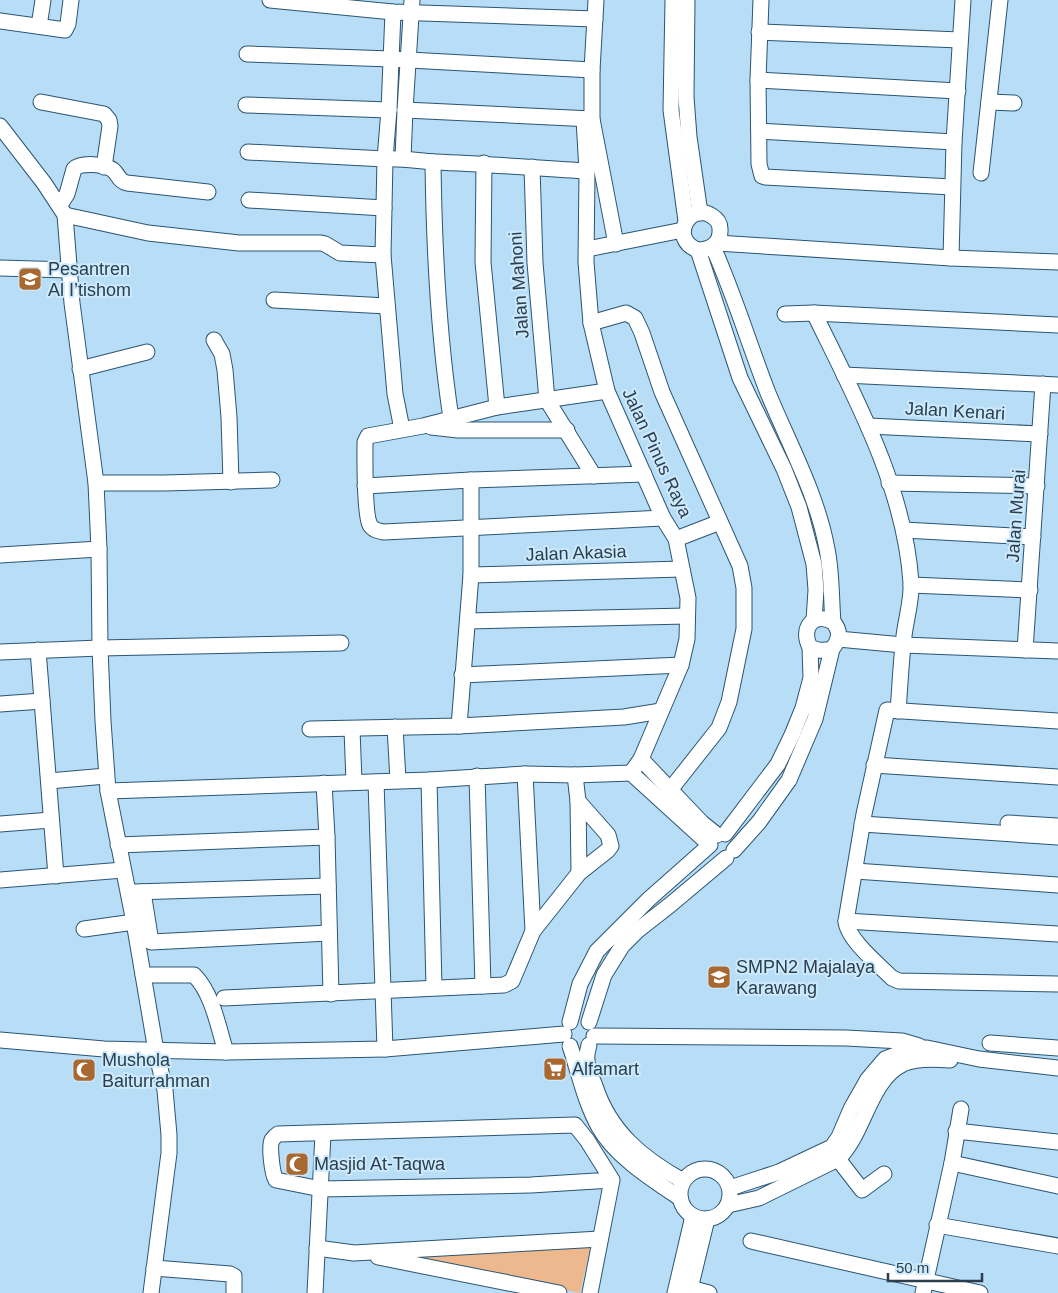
<svg xmlns="http://www.w3.org/2000/svg" width="1058" height="1293" font-family="Helvetica,sans-serif">
<style>
.green{fill:#edb88d}
.lines{fill:none;stroke-linecap:round;stroke-linejoin:round}
.minor-casing{stroke:#2a5572;stroke-width:17}
.minor{stroke:#fff;stroke-width:15}
.labels{text-anchor:middle;stroke-width:4;stroke-linejoin:round;paint-order:stroke}
.poi-label{font-size:18px;fill:#2b3e4b;stroke:#cde9fd;text-anchor:start}
.street-label{font-size:18px;fill:#2b3e4b;stroke:#cde9fd}
</style>
<rect width="100%" height="100%" fill="#b8ddf7"/>
<polygon class="green" points="591,1244 580,1293 378,1254"/>
<g class="lines">
<g class="minor-casing">
<g id="minor">
<polyline points="270,0 393,12 595,19"/>
<polyline points="596,0 592,70 592,119 616,244"/>
<polyline points="673,0 671,110 686,221"/>
<polyline points="687,0 686,97 689,137 700,213"/>
<polyline points="761,0 758,80 759,164 762,176 765,177 952,187"/>
<polyline points="393,12 389,110 385,159 383,255 395,394 402,429"/>
<polyline points="0,21 65,30 68,24 71,0"/>
<polyline points="39,26 43,0"/>
<polyline points="759,32 960,40"/>
<polyline points="247,54 391,59 592,70"/>
<polyline points="758,80 958,91"/>
<polyline points="41,102 104,114 109,120 110,126 104,167"/>
<polyline points="989,102 1014,103"/>
<polyline points="246,105 389,110"/>
<polyline points="405,110 592,119"/>
<polyline points="0,126 44,183 65,215 72,303 96,483 99,549 100,648 103,721 108,791 134,922 156,1051 165,1090 169,1135 169,1153 151,1293"/>
<polyline points="759,131 954,142"/>
<path d="M248,152l137,7c17,-1 33,2 50,3 51,2 101,6 152,9"/>
<polyline points="403,158 405,110 412,0"/>
<path d="M433,162c1,85 5,171 18,256"/>
<polyline points="484,163 483,262 497,407"/>
<polyline points="532,167 535,263 547,400 594,476"/>
<polyline points="981,173 1000,0"/>
<polyline points="249,200 384,208"/>
<path d="M60,205l7,-11 7,-25c7,-7 31,-5 39,1 6,5 5,11 14,13l81,9"/>
<polyline points="65,215 148,233 239,243 321,243 325,244 340,253 383,255"/>
<polyline points="717,243 951,258 1058,262"/>
<path d="M713,247c21,47 36,97 55,146 21,51 49,101 59,156 5,24 4,49 6,73"/>
<polyline points="587,249 683,230"/>
<path d="M698,250c13,0 23,-7 22,-21 0,-5 -3,-10 -8,-13 -22,-15 -44,23 -14,34l42,128 44,91 15,38 15,57 2,26 -2,30"/>
<polyline points="951,258 954,142 963,0"/>
<polyline points="0,268 69,270"/>
<polyline points="274,300 387,306"/>
<path d="M814,313c41,84 91,175 97,270 1,17 -5,36 -7,53 -3,25 -4,50 -6,75"/>
<polyline points="785,314 814,313 1058,325"/>
<polyline points="591,323 626,313 635,318 642,333 662,392 740,566 744,588 744,629 729,702 719,728 670,790"/>
<polyline points="214,340 222,354 225,370 229,417 231,482"/>
<polyline points="80,369 147,352"/>
<polyline points="844,375 1058,385"/>
<path d="M607,391l-110,16 -74,19 -55,10 -3,6c0,15 -1,72 5,83 3,5 8,6 14,7l279,-14"/>
<polyline points="868,426 1040,434"/>
<polyline points="431,427 458,430 567,430"/>
<polyline points="96,483 164,483 272,480"/>
<polyline points="889,483 1037,486"/>
<polyline points="365,486 471,480 644,474"/>
<polyline points="904,530 1033,537"/>
<polyline points="676,539 720,522"/>
<polyline points="0,555 99,549"/>
<polyline points="471,575 682,569"/>
<polyline points="911,585 1030,590"/>
<polyline points="468,621 687,616"/>
<polyline points="838,639 903,645 1058,651"/>
<polyline points="38,650 56,876"/>
<polyline points="1025,650 1043,384"/>
<polyline points="0,652 100,648 341,643"/>
<polyline points="462,675 681,665"/>
<polyline points="0,704 42,701"/>
<path d="M1058,721l-171,-11 -23,104 -18,107c1,18 33,44 46,57l7,3 159,3"/>
<polyline points="459,726 471,575 471,480"/>
<polyline points="395,727 398,780"/>
<polyline points="310,729 459,726 624,717 661,711"/>
<polyline points="352,729 354,782"/>
<polyline points="641,759 702,823 717,835"/>
<polyline points="874,765 1058,777"/>
<polyline points="525,774 533,931"/>
<polyline points="575,775 578,801 579,873"/>
<polyline points="477,776 483,986"/>
<polyline points="429,780 434,987"/>
<polyline points="49,781 106,776"/>
<polyline points="376,782 385,1049"/>
<polyline points="324,783 327,837 331,994"/>
<polyline points="108,791 429,780 525,774 575,775 631,773 641,759 681,665 687,639 688,598 676,539 663,518 607,391 591,323 586,262 587,171 584,119"/>
<polyline points="1008,823 1058,826"/>
<polyline points="0,824 51,820"/>
<polyline points="862,824 1058,837"/>
<polyline points="725,834 778,764 792,735 803,708 811,678 810,647"/>
<polyline points="118,845 327,837"/>
<path d="M734,850l25,-28 30,-42 26,-61 17,-70c8,-10 9,-18 1,-27 -20,-11 -33,7 -23,25 8,4 13,4 22,2"/>
<polyline points="855,871 1058,885"/>
<polyline points="0,880 123,870"/>
<polyline points="134,892 328,886"/>
<polyline points="143,892 151,942 329,933"/>
<polyline points="846,921 1058,934"/>
<polyline points="84,929 134,922"/>
<path d="M143,975h51c19,19 24,52 32,77"/>
<polyline points="224,998 483,986 504,985 512,981 533,931 579,873 608,850 611,846 608,835 578,801"/>
<polyline points="570,1022 580,984 597,951 649,899 710,845 631,773"/>
<polyline points="589,1022 604,975 622,946 638,930 670,905 726,858"/>
<polyline points="594,1036 846,1038 902,1041 919,1046"/>
<polyline points="0,1040 104,1049 226,1052 385,1049 564,1034"/>
<polyline points="990,1043 1058,1048"/>
<path d="M589,1045c-1,5 -3,10 -2,15 0,9 5,18 8,26 15,46 47,72 88,95"/>
<path d="M570,1046c9,27 15,56 29,81 16,29 54,53 81,71"/>
<polyline points="956,1131 1058,1142"/>
<polyline points="834,1151 838,1159 862,1190 884,1174"/>
<polyline points="952,1163 1058,1186"/>
<circle cx="705" cy="1194" r="25"/>
<polyline points="730,1188 779,1172 832,1147 839,1137 851,1109 868,1079 885,1059 906,1051 927,1048 979,1059 1058,1068"/>
<path d="M728,1205l31,-7 79,-39c27,-26 31,-79 65,-95 12,-6 34,-5 47,-4"/>
<polyline points="937,1225 1058,1246"/>
<polyline points="751,1241 980,1293"/>
<polyline points="317,1248 354,1253 600,1239"/>
<polyline points="378,1257 559,1293"/>
<polyline points="154,1268 230,1274 234,1276 234,1293"/>
<polyline points="690,1288 709,1293"/>
<polyline points="315,1293 323,1134"/>
<path d="M590,1293l22,-113 -25,-40 -12,-15 -297,9c-3,2 -4,3 -6,6 -3,6 0,34 4,40l45,9 210,-4 81,-5"/>
<polyline points="675,1293 693,1216"/>
<polyline points="689,1293 707,1219"/>
<polyline points="923,1293 952,1163 961,1109"/>
</g>
</g>
<use href="#minor" class="minor"/>
</g>
<defs>
<g id="school-square" transform="scale(1.25)"><rect x="-9" y="-9" width="18" height="18" rx="4" fill="#a86830" stroke="#cde9fd"/><path d="M0-5L7-2L0 1L-7-2ZM-4 1L0 2.5L4 1V4Q0 6-4 4Z" fill="#fff"/></g>
<g id="supermarket-square" transform="scale(1.25)"><rect x="-9" y="-9" width="18" height="18" rx="4" fill="#a86830" stroke="#cde9fd"/><path d="M-6-5.5h2.5l.6 2H6L4.5 2H-2.5L-4.4-4H-6ZM-1.5 3.2a1.3 1.3 0 1 0 .1 0ZM3 3.2a1.3 1.3 0 1 0 .1 0Z" fill="#fff"/></g>
<g id="mosque-square" transform="scale(1.25)"><rect x="-9" y="-9" width="18" height="18" rx="4" fill="#a86830" stroke="#cde9fd"/><path d="M3.5-4.9A6 6 0 1 0 3.5 4.9A5 5 0 1 1 3.5-4.9Z" fill="#fff"/></g>
</defs>
<g fill-rule="evenodd">
<use href="#school-square" x="30" y="279"/>
<use href="#school-square" x="719" y="977"/>
<use href="#supermarket-square" x="555" y="1069"/>
<use href="#mosque-square" x="84" y="1070"/>
<use href="#mosque-square" x="297" y="1164"/>
</g>
<g class="labels">
<g class="poi-label">
<text x="48" y="275">Pesantren<tspan x="48" dy="21">Al I’tishom</tspan></text>
<text x="736" y="973">SMPN2 Majalaya<tspan x="736" dy="21">Karawang</tspan></text>
<text x="102" y="1066">Mushola<tspan x="102" dy="21">Baiturrahman</tspan></text>
<text x="572" y="1075">Alfamart</text>
<text x="314" y="1170">Masjid At-Taqwa</text>
</g>
<g class="street-label">
<text transform="translate(519 285) rotate(-94)" y="6">Jalan Mahoni</text>
<text transform="translate(955 411) rotate(3)" y="6">Jalan Kenari</text>
<text transform="translate(657 453) rotate(65)" y="6">Jalan Pinus Raya</text>
<text transform="translate(1016 516) rotate(-86)" y="6">Jalan Murai</text>
<text transform="translate(576 553) rotate(-2)" y="6">Jalan Akasia</text>
</g>
</g>
<path d="M888 1273v8h94v-8" fill="none" stroke="#2b3e4b" stroke-width="2.5"/>
<text x="896" y="1273" font-size="15" fill="#2b3e4b" stroke="#cde9fd" stroke-width="4" paint-order="stroke">50 m</text>
</svg>
